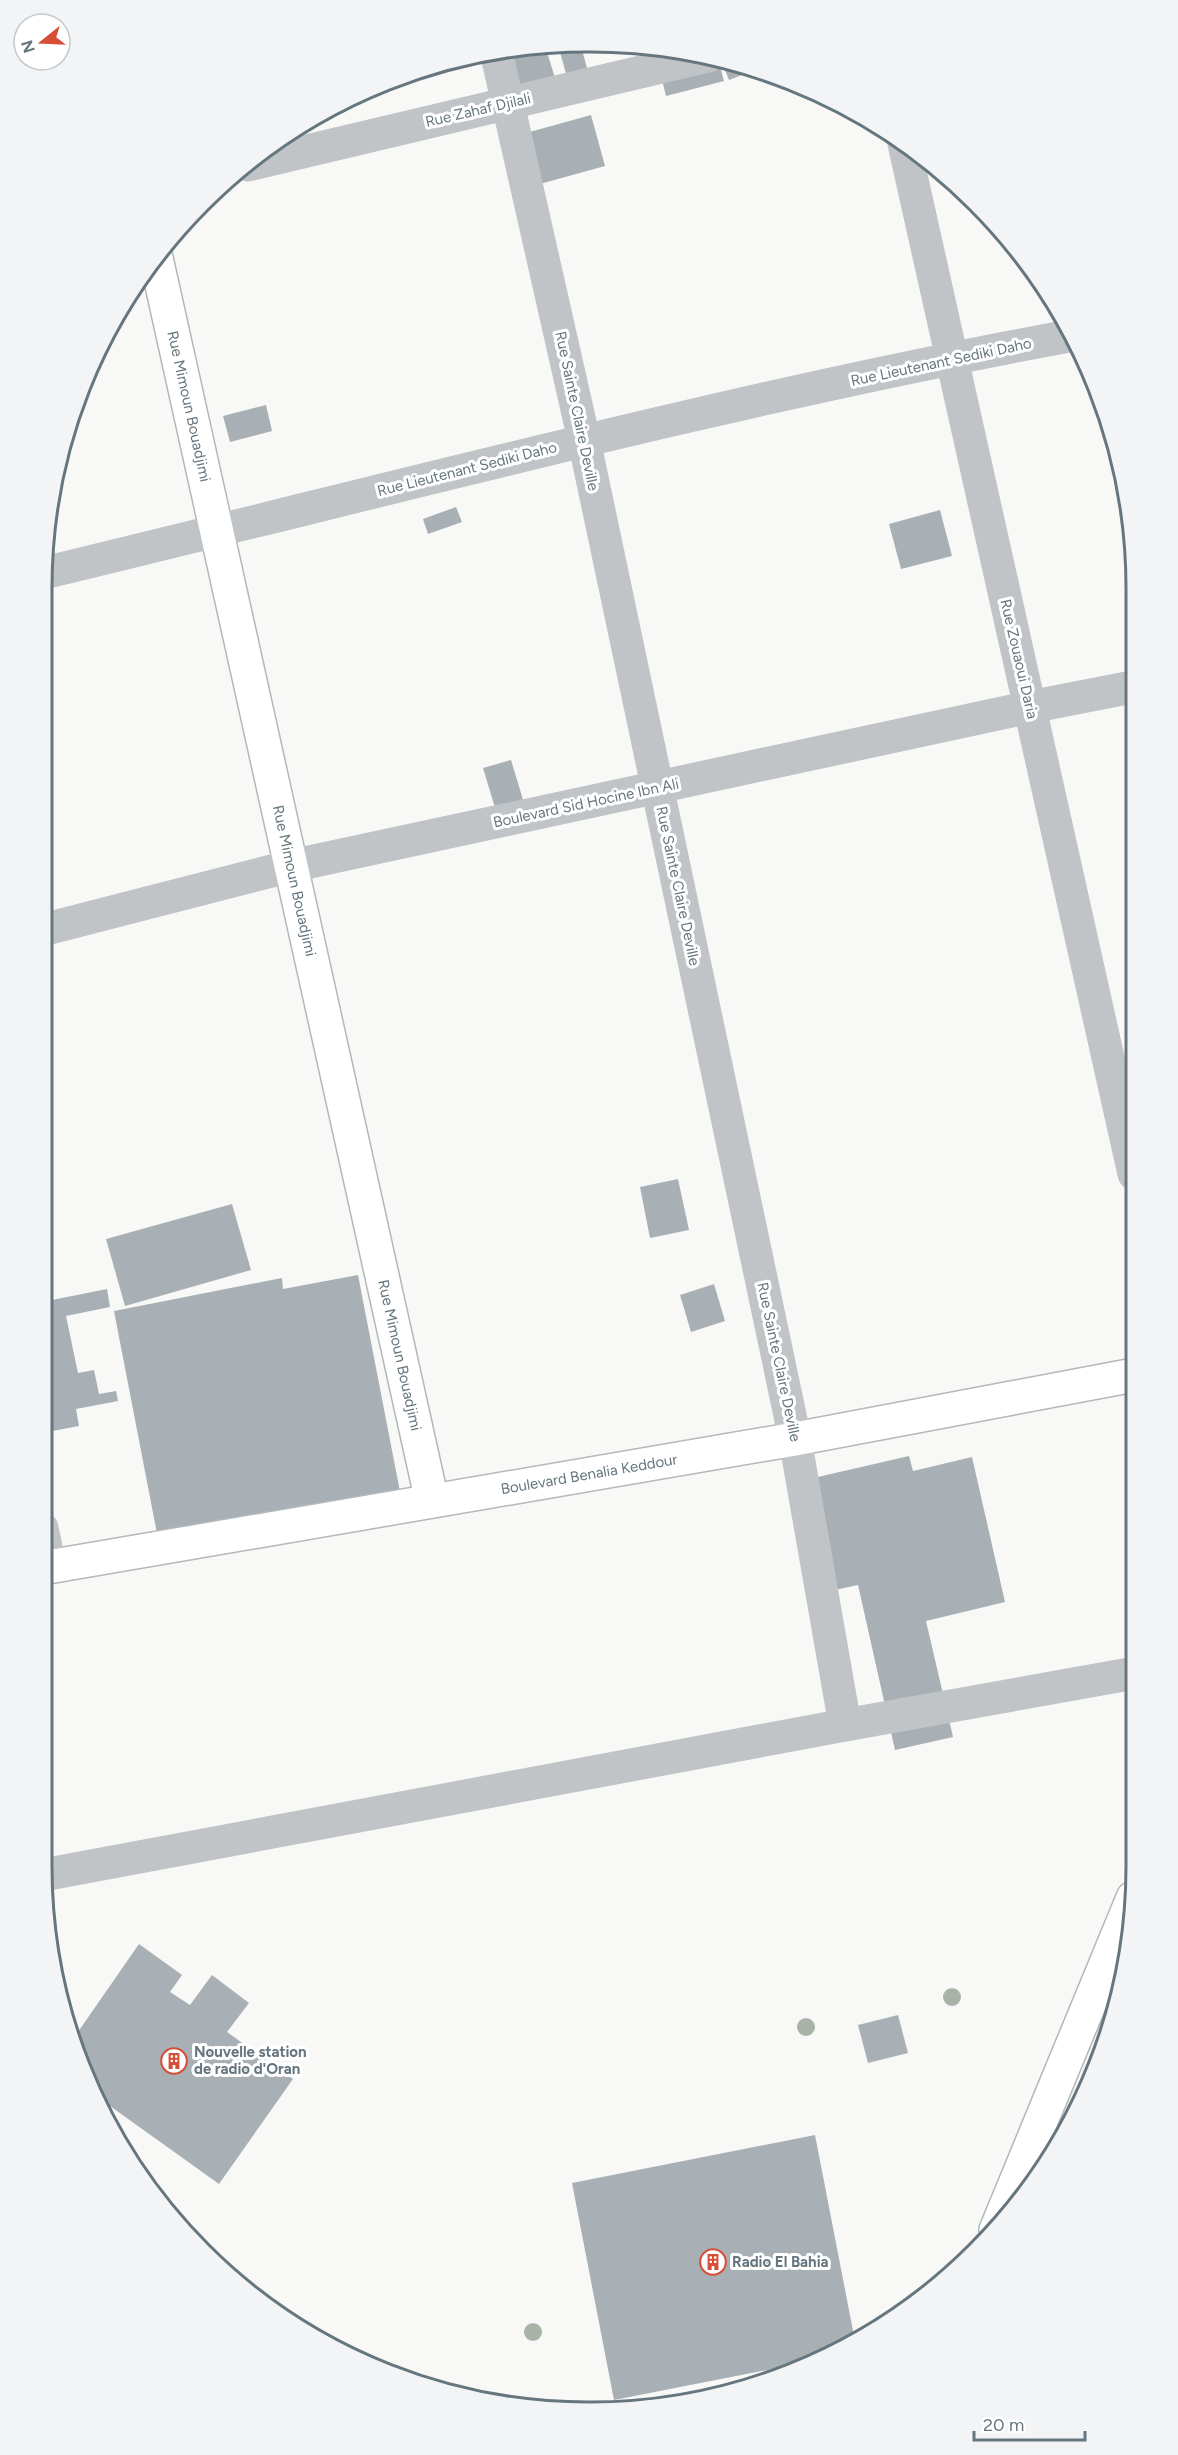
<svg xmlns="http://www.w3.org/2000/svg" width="1178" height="2455" font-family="Figtree,sans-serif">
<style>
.building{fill:#a8b0b5}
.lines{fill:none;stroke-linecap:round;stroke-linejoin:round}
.secondary-casing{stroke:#b2b8bc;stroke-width:36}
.primary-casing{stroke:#b1b7ba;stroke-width:36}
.street{stroke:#c0c4c7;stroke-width:33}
.secondary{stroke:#fff;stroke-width:33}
.primary{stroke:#fff;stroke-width:33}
.tree{fill:#a9b2a6}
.labels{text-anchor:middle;stroke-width:6;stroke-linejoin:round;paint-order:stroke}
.street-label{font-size:15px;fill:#66767f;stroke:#fff}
.poi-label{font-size:15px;font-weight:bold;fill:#66767f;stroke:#fff;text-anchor:start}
.rim{fill:none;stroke:#66767f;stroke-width:3}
</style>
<rect width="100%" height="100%" fill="#f8f8f6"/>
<g class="building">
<polygon points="580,43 593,89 572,95 558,45"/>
<polygon points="545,46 557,84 510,99 495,51"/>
<polygon points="654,48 696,53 718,59 724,81 666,96"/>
<polygon points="721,60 755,70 729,80"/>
<polygon points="591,115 605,166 518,190 504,139"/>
<polygon points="266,405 272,431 230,442 223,416"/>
<polygon points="456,507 462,522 428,534 423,519"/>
<polygon points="940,510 952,556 901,569 889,524"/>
<polygon points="511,760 527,813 499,821 483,768"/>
<polygon points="678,1179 689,1230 650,1238 640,1187"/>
<polygon points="232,1204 251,1270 125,1306 106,1239"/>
<polygon points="358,1275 402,1502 160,1549 114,1311 282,1278 283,1289"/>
<polygon points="714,1284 725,1321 691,1332 680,1295"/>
<polygon points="107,1289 110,1307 66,1316 78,1373 94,1370 99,1394 116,1391 118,1401 76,1409 79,1426 42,1433 42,1302"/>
<polygon points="909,1456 913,1471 972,1457 1005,1602 926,1621 953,1737 895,1750 858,1585 821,1593 796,1482"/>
<polygon points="139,1944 182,1975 170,1992 190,2005 212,1975 249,2003 227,2032 293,2079 219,2184 103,2101 71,2042"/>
<polygon points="898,2015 908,2053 868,2063 858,2025"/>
<polygon points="815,2135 855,2341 831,2356 823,2359 614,2400 572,2183"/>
</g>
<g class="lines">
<g class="secondary-casing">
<g id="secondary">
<path id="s1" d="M156,258l276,1243"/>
<path id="s2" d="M42,1568l753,-129 339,-64"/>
</g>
</g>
<g class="primary-casing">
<polyline id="primary" points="996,2230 1133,1898"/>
</g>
<g class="street">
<polyline points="496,51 584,440 795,1439 845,1725"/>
<polyline points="904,144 1134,1174"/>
<polyline points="248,165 708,56"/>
<path d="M44,573c341,-82 680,-173 1025,-237"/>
<polyline points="42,930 291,866 1030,707 1132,687"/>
<polyline points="42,1528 50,1566"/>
<polyline points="43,1875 845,1725 1135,1673"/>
</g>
<use href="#secondary" class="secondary"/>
<use href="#primary" class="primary"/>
</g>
<g class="tree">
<circle cx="952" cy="1997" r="9"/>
<circle cx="806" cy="2027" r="9"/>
<circle cx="533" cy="2332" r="9"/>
</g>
<defs>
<g id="building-ring" transform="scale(1.35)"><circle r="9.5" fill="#fff" stroke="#d64e38" stroke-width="1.5"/><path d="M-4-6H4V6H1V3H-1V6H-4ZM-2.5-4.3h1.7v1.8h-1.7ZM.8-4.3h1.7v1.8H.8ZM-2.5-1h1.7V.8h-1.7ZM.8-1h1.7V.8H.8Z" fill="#d64e38"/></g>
</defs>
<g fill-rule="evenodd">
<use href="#building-ring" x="174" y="2061"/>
<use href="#building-ring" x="713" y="2262"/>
</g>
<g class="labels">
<g class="street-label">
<text transform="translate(478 110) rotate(-13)" y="5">Rue Zahaf Djilali</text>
<text transform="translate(941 362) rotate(-12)" y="5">Rue Lieutenant Sediki Daho</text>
<text dy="5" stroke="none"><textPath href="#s1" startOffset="152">Rue Mimoun Bouadjimi</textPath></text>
<text transform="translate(577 411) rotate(78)" y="5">Rue Sainte Claire Deville</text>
<text transform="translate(467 469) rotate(-14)" y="5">Rue Lieutenant Sediki Daho</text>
<text transform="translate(1019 659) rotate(77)" y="5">Rue Zouaoui Daria</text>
<text transform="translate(586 803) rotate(-12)" y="5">Boulevard Sid Hocine Ibn Ali</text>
<text dy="5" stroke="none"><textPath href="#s1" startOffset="638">Rue Mimoun Bouadjimi</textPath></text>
<text transform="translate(678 886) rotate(78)" y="5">Rue Sainte Claire Deville</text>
<text dy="5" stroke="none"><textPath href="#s1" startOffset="1124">Rue Mimoun Bouadjimi</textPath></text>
<text transform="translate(779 1362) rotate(78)" y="5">Rue Sainte Claire Deville</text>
<text dy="5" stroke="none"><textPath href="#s2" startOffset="555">Boulevard Benalia Keddour</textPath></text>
</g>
<g class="poi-label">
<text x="194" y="2057">Nouvelle station<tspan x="194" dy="17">de radio d'Oran</tspan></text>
<text x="732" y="2267">Radio El Bahia</text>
</g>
</g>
<path d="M0 0H1178V2455H0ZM588 52H590A536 536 0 0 1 1126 588V1866A536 536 0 0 1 590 2402H588A536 536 0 0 1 52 1866V588A536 536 0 0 1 588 52Z" fill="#f3f4f5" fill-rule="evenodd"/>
<path class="rim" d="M588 52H590A536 536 0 0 1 1126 588V1866A536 536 0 0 1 590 2402H588A536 536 0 0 1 52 1866V588A536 536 0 0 1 588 52Z"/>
<g transform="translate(42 42) rotate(252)"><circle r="28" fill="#ffffff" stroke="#c2c8cc" stroke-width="1.5"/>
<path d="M0-4.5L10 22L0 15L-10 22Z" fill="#d64e38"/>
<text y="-9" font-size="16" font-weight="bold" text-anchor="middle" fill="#66767f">N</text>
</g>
<path d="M974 2431v9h111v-9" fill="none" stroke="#66767f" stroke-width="3"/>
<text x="983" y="2431" font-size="18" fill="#66767f" stroke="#ffffff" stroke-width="4.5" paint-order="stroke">20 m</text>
</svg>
